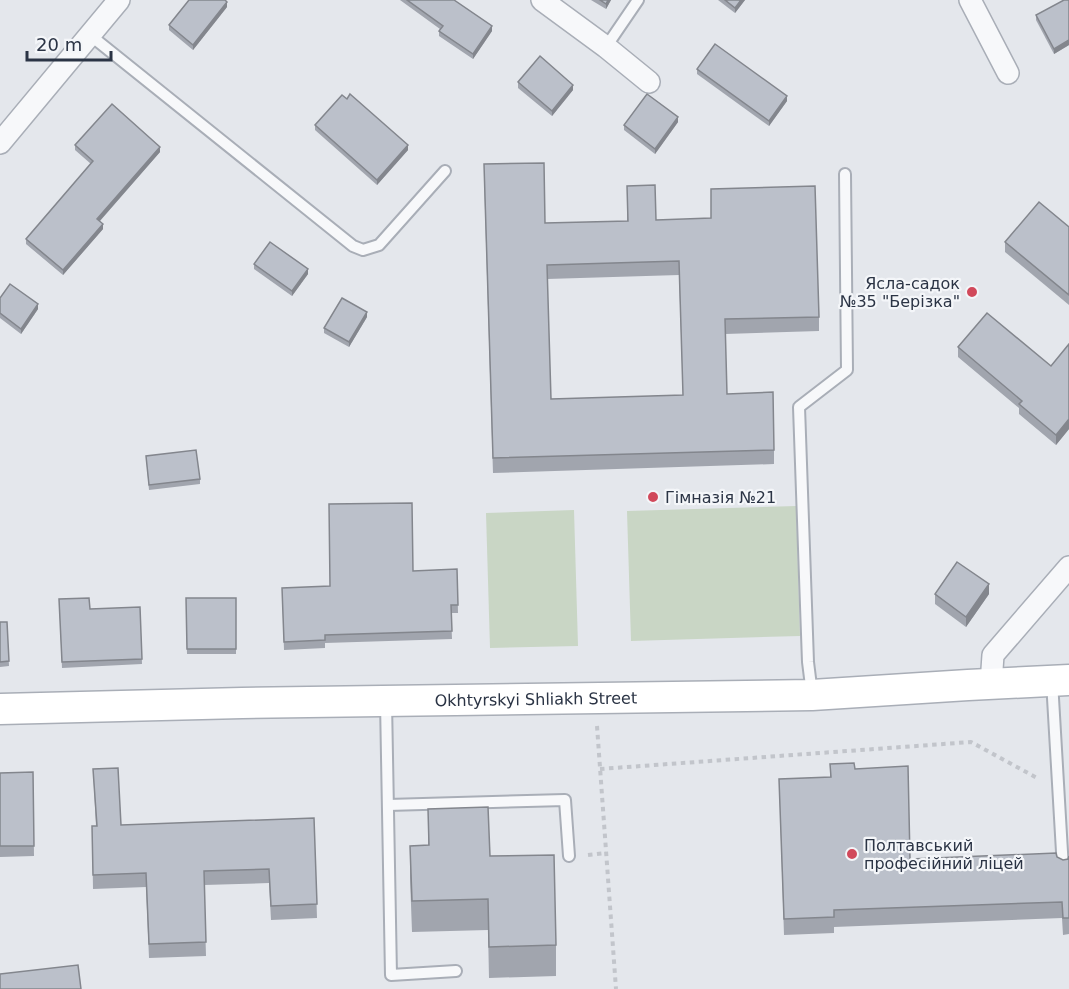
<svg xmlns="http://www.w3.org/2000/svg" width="1069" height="989" font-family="'DejaVu Sans',sans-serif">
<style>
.green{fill:#c9d6c5}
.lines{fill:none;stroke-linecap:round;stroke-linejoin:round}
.service-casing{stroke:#a9aeb7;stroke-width:14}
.minor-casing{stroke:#a9aeb7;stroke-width:24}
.secondary-casing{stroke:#a9aeb7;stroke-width:33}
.path{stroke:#c2c5cb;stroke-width:4;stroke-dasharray:4.5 4.5;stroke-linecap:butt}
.service{stroke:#f7f8fa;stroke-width:10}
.minor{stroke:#f7f8fa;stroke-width:21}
.secondary{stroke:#fff;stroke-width:30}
.wall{fill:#a1a5ae;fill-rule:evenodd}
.shaded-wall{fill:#83868d}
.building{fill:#bbc0ca;stroke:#83868d;stroke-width:1.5;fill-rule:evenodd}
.poi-dot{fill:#d1495b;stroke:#f4f6f9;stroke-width:2}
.labels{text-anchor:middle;stroke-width:4.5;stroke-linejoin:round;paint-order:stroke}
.poi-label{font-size:16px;fill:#2b3445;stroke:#f4f6f9;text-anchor:start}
.street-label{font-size:16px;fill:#2b3445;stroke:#f4f6f9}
</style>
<rect width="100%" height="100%" fill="#e4e7ec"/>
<g class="green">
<polygon points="796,506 800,636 631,641 627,511"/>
<polygon points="574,510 578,646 490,648 486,513"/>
</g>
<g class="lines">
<g class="service-casing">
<g id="service">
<polyline points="90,35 353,246 363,250 379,245 445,171"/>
<polyline points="606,47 638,0"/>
<polyline points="1052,681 1063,869"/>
<polyline points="812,694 808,662 799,407 847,370 845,174"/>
<polyline points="386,702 391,975 456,971"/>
<polyline points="388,805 565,800 569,856"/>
</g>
</g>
<g class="minor-casing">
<g id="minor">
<polyline points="542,0 606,47 649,82"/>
<polyline points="970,0 1008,73"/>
<polyline points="0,143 119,0"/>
<polyline points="991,684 993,655 1069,567"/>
</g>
</g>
<g class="secondary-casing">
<g id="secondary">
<path id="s1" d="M0,709l242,-6 570,-8 156,-10 101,-5"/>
</g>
</g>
<g class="path">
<polyline points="597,726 616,989"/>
<polyline points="600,769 971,742 1039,779"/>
<polyline points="588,855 606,853"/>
</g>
<use href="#service" class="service"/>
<use href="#minor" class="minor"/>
<use href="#secondary" class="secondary"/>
</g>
<g class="wall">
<polygon points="400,0 454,0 492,31 473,59 439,36 439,31 440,29"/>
<polygon points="591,0 611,0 606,9"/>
<polygon points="718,0 745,0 735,13"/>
<polygon points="1069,0 1069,45 1054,54 1036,20 1036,15"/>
<polygon points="227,7 193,50 169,30 169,25"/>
<polygon points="697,69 787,101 769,126 697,74"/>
<polygon points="518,82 573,90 552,116 518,88"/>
<polygon points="678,122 655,154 624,130 624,125"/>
<polygon points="315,125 408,150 377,185 315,130"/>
<polygon points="75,145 160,152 100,221 103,229 63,275 26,244 26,239 91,164 75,150"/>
<path d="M484,178l61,45 82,-2v-35l29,34 163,97v14l-94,3 2,60 47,56v14l-281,9zM679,275l4,120 -132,4 -4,-120z"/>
<polygon points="1069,227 1069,305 1005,252 1005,242"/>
<polygon points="254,264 308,274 292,296 254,269"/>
<polygon points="0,298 38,309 21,334 0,318"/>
<polygon points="367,317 349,347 324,333 324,328"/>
<polygon points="1069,344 1069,429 1056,445 1019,414 1019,408 958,357 958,347 1051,366"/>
<polygon points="146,456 200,479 200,484 149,490"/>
<polygon points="457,569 458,613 451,613 452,639 325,643 325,648 284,650 282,588 330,586 413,571"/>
<polygon points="935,594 989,594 966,627 935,604"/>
<polygon points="186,598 236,598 236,654 187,654"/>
<polygon points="59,599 90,609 140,607 142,664 62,668"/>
<polygon points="0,622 7,622 9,666 0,667"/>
<polygon points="830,764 855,769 910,859 1057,857 1063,860 1068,859 1069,856 1069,934 1063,935 1062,918 834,927 834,933 784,935 779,779 830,777"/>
<polygon points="93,769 121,825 314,818 317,918 271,920 269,883 204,885 206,956 149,958 146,887 93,889 92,826 96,826"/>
<polygon points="33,772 34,856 0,857 0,773"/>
<polygon points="428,809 490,856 556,945 556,976 489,978 488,930 412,932 410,877 410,846 428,845"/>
</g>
<g class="shaded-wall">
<polygon points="608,0 611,0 606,9 606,4"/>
<polygon points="741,0 745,0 735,13 735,8"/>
<polygon points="227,2 227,7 193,50 193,45"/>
<polygon points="492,26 492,31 473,59 473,54"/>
<polygon points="1069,40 1069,45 1054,54 1054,49"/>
<polygon points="573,85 573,90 552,116 552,111"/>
<polygon points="787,96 787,101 769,126 769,121"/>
<polygon points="678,117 678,122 655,154 655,149"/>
<polygon points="408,145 408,150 377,185 377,180"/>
<polygon points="160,147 160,152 97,224 97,219"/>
<polygon points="103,224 103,229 63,275 63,270"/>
<polygon points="308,269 308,274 292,296 292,291"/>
<polygon points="38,304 38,309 21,334 21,329"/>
<polygon points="367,312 367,317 349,347 349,342"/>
<polygon points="1069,419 1069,429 1056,445 1056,435"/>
<polygon points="989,584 989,594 966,627 966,617"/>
</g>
<g class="building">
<polygon points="189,0 225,0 227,2 193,45 169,25"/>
<polygon points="407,0 454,0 492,26 473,54 439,31 443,26"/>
<polygon points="600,0 608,0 606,4"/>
<polygon points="725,0 741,0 735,8"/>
<polygon points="1064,0 1069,0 1069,40 1054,49 1036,15"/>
<polygon points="715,44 787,96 769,121 697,69"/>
<polygon points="540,56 573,85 552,111 518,82"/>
<polygon points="350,94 408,145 377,180 315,125 342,95 347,99"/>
<polygon points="647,94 678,117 655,149 624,125"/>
<polygon points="112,104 160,147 97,219 103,224 63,270 26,239 93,161 75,145"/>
<path d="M544,163l1,60 83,-2 -1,-35 28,-1 1,35 55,-2v-29l104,-3 4,131 -94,2 2,75 46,-2 1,58 -281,8 -9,-294zM679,261l4,134 -132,4 -4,-134z"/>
<polygon points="1039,202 1069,227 1069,295 1005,242"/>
<polygon points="270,242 308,269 292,291 254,264"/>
<polygon points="10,284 38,304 21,329 0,313 0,298"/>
<polygon points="342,298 367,312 349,342 324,328"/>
<polygon points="987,313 1051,366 1069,344 1069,419 1056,435 1019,404 1022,401 958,347"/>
<polygon points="196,450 200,479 149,485 146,456"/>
<polygon points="412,503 413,571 457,569 458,605 451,605 452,631 325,635 325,640 284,642 282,588 330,586 329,504"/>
<polygon points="957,562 989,584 966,617 935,594"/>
<polygon points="89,598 90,609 140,607 142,659 62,662 59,599"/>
<polygon points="186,598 236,598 236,649 187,649"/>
<polygon points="0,622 7,622 9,661 0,662"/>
<polygon points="854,763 855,769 908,766 910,859 1056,853 1057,857 1063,860 1068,859 1069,856 1069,918 1063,918 1062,902 834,910 834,917 784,919 779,779 831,777 830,764"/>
<polygon points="118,768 121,825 314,818 317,904 271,906 269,869 204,871 206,942 149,944 146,873 93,875 92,826 97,826 93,769"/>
<polygon points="33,772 34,846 0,846 0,773"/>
<polygon points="488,807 490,856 554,855 556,945 489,947 488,899 412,901 410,846 429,845 428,809"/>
<polygon points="78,965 81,989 0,989 0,974"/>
</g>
<g class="poi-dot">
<circle cx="972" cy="292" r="6"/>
<circle cx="653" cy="497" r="6"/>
<circle cx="852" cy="854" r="6"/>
</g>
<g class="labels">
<g class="poi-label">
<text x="960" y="289" text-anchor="end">Ясла-садок<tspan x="960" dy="18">№35 "Берізка"</tspan></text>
<text x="665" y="503">Гімназія №21</text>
<text x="864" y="851">Полтавський<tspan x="864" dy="18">професійний ліцей</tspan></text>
</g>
<g class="street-label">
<text dy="6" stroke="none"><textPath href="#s1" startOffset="536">Okhtyrskyi Shliakh Street</textPath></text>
</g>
</g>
<path d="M27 51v9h84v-9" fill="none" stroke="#2b3445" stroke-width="3"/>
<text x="36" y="51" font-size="18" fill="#2b3445" stroke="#f4f6f9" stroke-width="4.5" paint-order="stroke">20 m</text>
</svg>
